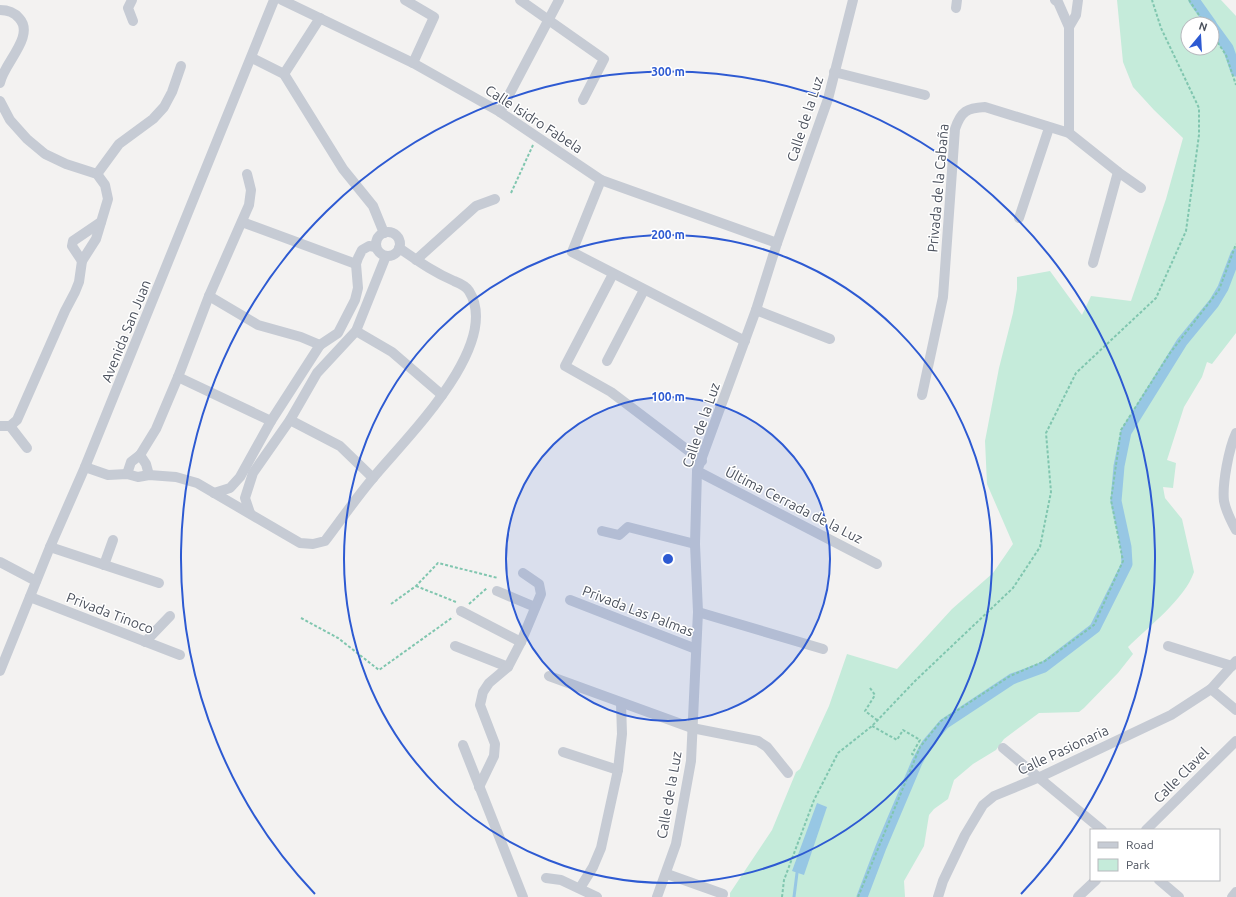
<svg xmlns="http://www.w3.org/2000/svg" width="1236" height="897" font-family="Ubuntu,sans-serif">
<style>
.green{fill:#c5ebda;fill-rule:evenodd}
.water{fill:#97c7e4}
.lines{fill:none;stroke-linecap:round;stroke-linejoin:round}
.stream{stroke:#97c7e4;stroke-width:3}
.canal{stroke:#97c7e4;stroke-width:11}
.path{stroke:#80c6af;stroke-width:2;stroke-dasharray:3 2;stroke-linecap:butt}
.minor{stroke:#c6cbd4;stroke-width:10}
.ring{fill:none;stroke:#2d5ad2;stroke-width:2}
.labels{text-anchor:middle;stroke-width:3;stroke-linejoin:round;paint-order:stroke}
.street-label{font-size:14px;fill:#4b515d;stroke:#fff}
.centre{fill:#2d5ad2;stroke:#fff;stroke-width:2}
.ring-label{font-size:12px;text-anchor:middle;font-weight:bold;fill:#2d5ad2;stroke:#fff;stroke-width:3;stroke-linejoin:round;paint-order:stroke}
</style>
<rect width="100%" height="100%" fill="#f3f2f1"/>
<path class="green" d="M1117,0h104l15,16v317l-24,31 -5,-2 -5,15 -18,30 -17,53 9,3 -3,25 -10,-1 2,11 17,21 12,53c-9,27 -46,55 -66,75l5,7 -15,19 -34,35 -5,4 -40,1 -35,26 -8,11 -23,14 -19,16 -6,19 -14,10 -5,6 -5,31 -20,35 1,16h-175v-4l42,-63 24,-58 4,-3 29,-63 18,-52 50,15 55,-60 41,-36 20,-29 -26,-60 -2,-43 14,-73 14,-55 4,-24v-12l33,-6 32,44 9,-19 40,5 35,-102 17,-61 -29,-28 -21,-23 -10,-25zM1188,24h24v24h-24z"/>
<polygon class="water" points="817,803 827,807 804,875 792,871"/>
<g class="lines">
<polyline class="stream" points="794,897 797,873"/>
<g class="canal">
<polyline points="1194,0 1211,24"/>
<polyline points="1212,26 1228,48 1236,71"/>
<polyline points="862,897 881,847 917,762 927,744 944,724 1012,679 1044,667 1095,628 1127,564 1126,547 1116,501 1119,466 1126,432 1182,342 1214,303 1223,288 1236,254"/>
</g>
<g class="path">
<polyline points="1189,0 1205,24"/>
<polyline points="1212,34 1226,55 1236,85"/>
<polyline points="511,193 533,145"/>
<polyline points="416,586 456,602"/>
<polyline points="391,604 416,586 438,563 498,578"/>
<polyline points="469,604 487,588"/>
<polyline points="301,618 338,638 379,670 453,617"/>
<polyline points="870,688 875,695 865,711 877,720"/>
<polyline points="872,726 897,740 903,730 920,740 912,754 916,756"/>
<polyline points="782,897 784,880 814,800 838,753 872,726 915,681 1013,588 1040,547 1051,492 1046,433 1076,373 1156,298 1186,231 1199,135 1199,108 1161,28 1152,0"/>
<polyline points="858,897 920,747 941,721 1010,676 1045,661 1094,625 1123,561 1111,500 1121,430 1170,353 1219,290 1236,244"/>
</g>
<g class="minor">
<polyline points="132,0 128,8 133,21"/>
<polyline points="282,0 413,63 500,112 601,180 777,243"/>
<polyline points="405,0 434,17 413,63"/>
<polyline points="520,0 604,59 583,100"/>
<polyline points="1055,0 1058,2 1069,27 1069,133"/>
<polyline points="956,8 957,0"/>
<path d="M0,10c8,0 14,2 19,8 17,18 -16,46 -19,65"/>
<polyline points="1069,27 1076,15 1078,0"/>
<polyline points="252,58 284,74 343,169 373,206 384,233"/>
<polyline points="834,72 925,95"/>
<polyline points="284,74 320,18"/>
<polyline points="0,101 10,120 27,139 45,154 66,164 97,174 105,185 108,199 96,239 82,261 79,282 75,292 65,311 17,420 10,426 0,426"/>
<polyline points="500,112 559,0"/>
<polyline points="97,174 119,144 153,119 164,107 172,92 181,66"/>
<polyline points="601,180 572,252 745,341"/>
<polyline points="1019,218 1049,128"/>
<polyline points="242,222 356,264"/>
<circle cx="388" cy="244" r="12"/>
<polyline points="416,260 476,206 495,199"/>
<polyline points="82,261 72,246 73,241 101,222"/>
<polyline points="1093,263 1118,172"/>
<polyline points="613,274 565,366 611,392 702,461"/>
<polyline points="209,296 258,325 301,337 320,345"/>
<polyline points="756,310 830,339"/>
<polyline points="356,331 392,352 442,395"/>
<polyline points="607,361 644,290"/>
<polyline points="178,377 271,421"/>
<path d="M922,395l21,-98 12,-168c6,-18 12,-21 30,-22l84,26 49,39 23,16"/>
<polyline points="290,420 340,446 373,478"/>
<polyline points="10,426 27,448"/>
<path d="M1236,433c-7,15 -14,51 -12,68 2,10 7,20 12,29"/>
<polyline points="140,455 146,464 149,475"/>
<path d="M85,467l23,8 19,-1 11,3 11,-2 27,2 21,6 103,60 13,1 12,-3c16,-21 31,-43 48,-63 31,-38 130,-133 96,-187 -3,-5 -10,-8 -15,-10 -21,-9 -36,-20 -55,-33"/>
<polyline points="697,471 877,564"/>
<polyline points="127,474 131,462 140,455 156,429 178,377 209,296 249,205 251,190 247,174"/>
<polyline points="214,493 230,488 240,477 271,421 320,345 338,333 355,300 358,288 356,264 358,258 362,250 369,246 376,247"/>
<polyline points="250,513 245,498 253,473 290,420 317,373 356,331 386,256"/>
<polyline points="602,531 619,535 628,527 695,544"/>
<polyline points="50,547 159,583"/>
<polyline points="0,562 36,581"/>
<polyline points="104,565 113,540"/>
<polyline points="497,591 535,607"/>
<polyline points="30,597 180,655"/>
<polyline points="570,600 696,649"/>
<polyline points="461,611 521,642"/>
<polyline points="698,612 823,649"/>
<polyline points="145,642 170,616"/>
<polyline points="455,646 508,667"/>
<polyline points="1168,646 1232,666"/>
<polyline points="0,671 50,547 85,467 274,0"/>
<polyline points="549,676 692,728 758,741 767,747 788,773"/>
<polyline points="1211,689 1236,710"/>
<polyline points="463,745 523,897"/>
<polyline points="1003,748 1102,830"/>
<polyline points="563,752 618,770"/>
<polyline points="479,787 494,756 495,744 480,705 483,692 489,683 508,667 521,642 541,594 539,584 523,573"/>
<polyline points="1146,830 1236,741"/>
<polyline points="667,874 723,894"/>
<polyline points="546,878 561,880 597,897"/>
<polyline points="1159,880 1179,897"/>
<polyline points="580,888 593,867 601,848 618,770 622,734 621,703"/>
<polyline points="657,897 676,844 691,761 698,612 695,544 697,471 756,310 777,243 828,99 853,0"/>
<polyline points="938,897 943,881 965,835 983,805 994,796 1040,777 1171,715 1211,689 1236,661"/>
<polyline points="1078,897 1096,880"/>
<polyline points="1232,897 1236,892"/>
</g>
</g>
<circle cx="668" cy="559" r="162" fill="#2d5ad2" fill-opacity=".12"/>
<g class="ring">
<circle cx="668" cy="559" r="162"/>
<circle cx="668" cy="559" r="324"/>
<path d="M315 894A487 487 0 1 1 1021 894"/>
</g>
<g class="labels">
<g class="street-label">
<text transform="translate(534 119) rotate(33)" y="5">Calle Isidro Fabela</text>
<text transform="translate(805 119) rotate(-72)" y="5">Calle de la Luz</text>
<text transform="translate(938 188) rotate(-85)" y="5">Privada de la Cabaña</text>
<text transform="translate(126 331) rotate(-68)" y="5">Avenida San Juan</text>
<text transform="translate(701 425) rotate(-71)" y="5">Calle de la Luz</text>
<text transform="translate(794 505) rotate(27)" y="5">Última Cerrada de la Luz</text>
<text transform="translate(638 611) rotate(21)" y="5">Privada Las Palmas</text>
<text transform="translate(110 613) rotate(21)" y="5">Privada Tinoco</text>
<text transform="translate(1063 750) rotate(-25)" y="5">Calle Pasionaria</text>
<text transform="translate(1181 775) rotate(-45)" y="5">Calle Clavel</text>
<text transform="translate(669 795) rotate(-80)" y="5">Calle de la Luz</text>
</g>
</g>
<circle cx="668" cy="559" r="6" class="centre"/>
<g class="ring-label">
<text x="668" y="76">300 m</text>
<text x="668" y="239">200 m</text>
<text x="668" y="401">100 m</text>
</g>
<rect x="1090" y="829" width="130" height="52" fill="#ffffff" stroke="#b7b9be"/>
<rect x="1098" y="842" width="20" height="6" fill="#c6cbd4" stroke="#b7b9be"/>
<text x="1126" y="849" font-size="12" fill="#4b515d">Road</text>
<rect x="1098" y="859" width="20" height="12" fill="#c5ebda" stroke="#b7b9be"/>
<text x="1126" y="869" font-size="12" fill="#4b515d">Park</text>
<g transform="translate(1200 36) rotate(18)"><circle r="19" fill="#ffffff" stroke="#b7b9be"/>
<path d="M0-3L7 15L0 10L-7 15Z" fill="#2d5ad2"/>
<text y="-6" font-size="11" font-weight="bold" text-anchor="middle" fill="#4b515d">N</text>
</g>
</svg>
